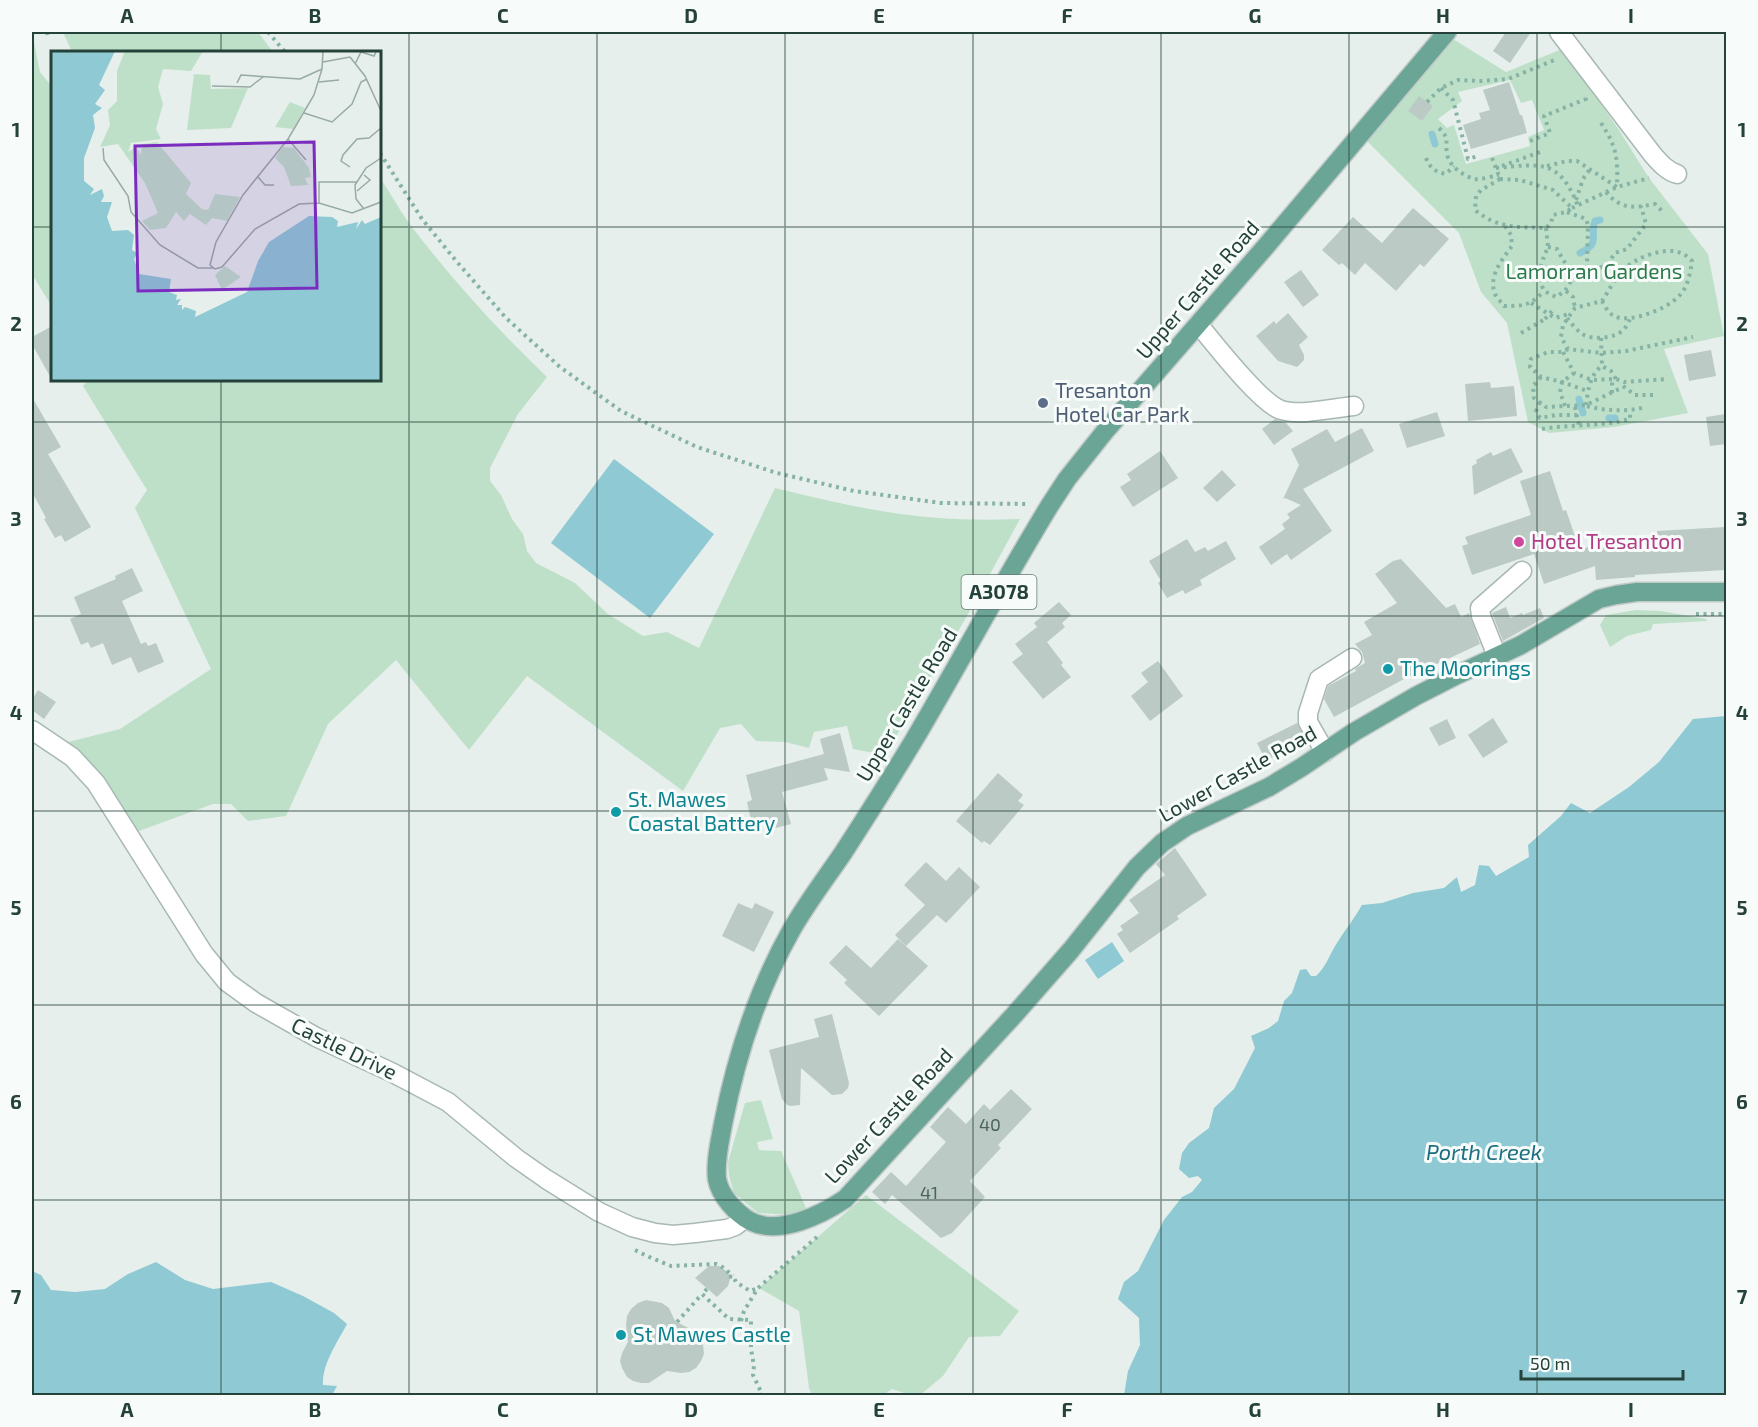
<svg xmlns="http://www.w3.org/2000/svg" width="1758" height="1427" font-family="'Exo 2',sans-serif">
<style>
.green{fill:#bfe0c8;fill-rule:evenodd}
.water{fill:#8ec9d4}
.lines{fill:none;stroke-linecap:round;stroke-linejoin:round}
.stream{stroke:#8ec9d4;stroke-width:7}
.building{fill:#bbcac4}
.minor-casing{stroke:#a8b8b2;stroke-width:21}
.major-casing{stroke:#c2cac8;stroke-width:21}
.path{stroke:#86b3a5;stroke-width:4;stroke-dasharray:3 4.5;stroke-linecap:butt}
.minor{stroke:#fff;stroke-width:18}
.major{stroke:#6aa596;stroke-width:18}
.path-bridge{stroke:#86b3a5;stroke-width:4;stroke-dasharray:3 4.5;stroke-linecap:butt}
.grid{fill:none;stroke:#24423a;stroke-width:1.5;stroke-opacity:0.55}
.service-dot{fill:#5c6f8a;stroke:#f7fbf9;stroke-width:2}
.hotel-dot{fill:#d1479c;stroke:#f7fbf9;stroke-width:2}
.culture-dot{fill:#0f9aa8;stroke:#f7fbf9;stroke-width:2}
.labels{text-anchor:middle;stroke-width:6;stroke-linejoin:round;paint-order:stroke}
.number-label{font-size:18px;fill:#4a645c}
.shield{fill:#f7fbf9;stroke:#637a73;stroke-width:1.5}
.shield-label{font-size:20px;font-weight:bold;fill:#24423a}
.park-label{font-size:21px;fill:#2d7a4b;stroke:#f7fbf9}
.street-label{font-size:21px;fill:#24423a;stroke:#f7fbf9}
.service-label{font-size:21px;fill:#4e5e75;stroke:#f7fbf9;text-anchor:start}
.hotel-label{font-size:21px;fill:#b23c85;stroke:#f7fbf9;text-anchor:start}
.culture-label{font-size:21px;fill:#0d838f;stroke:#f7fbf9;text-anchor:start}
.water-label{font-size:22px;font-style:italic;fill:#1c6f80;stroke:#f7fbf9}
.inset-river{fill:none;stroke:#8ec9d4;stroke-width:3}
.inset-road{fill:none;stroke:#98aaa4;stroke-width:1.5}
.view{fill:#7b2cbf;fill-opacity:0.15;stroke:#7b2cbf;stroke-width:3}
.inset-edge{fill:none;stroke:#24423a;stroke-width:3}
.neatline{fill:none;stroke:#24423a;stroke-width:2}
.grid-label{font-size:20px;text-anchor:middle;font-weight:bold;fill:#24423a}
</style>
<rect width="100%" height="100%" fill="#e6efeb"/>
<g class="green">
<polygon points="32,32 40,72 52,87 52,307 32,274"/>
<polygon points="63,32 258,32 273,52 72,52"/>
<path d="M1453,39l53,33 56,-23 57,81 30,48 59,76 16,82 -60,13 24,64 -74,14 -65,6 -21,-11 -21,-99 -26,-31 -22,-59 -92,-92zM1510,80l11,23 11,-3 12,30 -16,7 2,9 -64,18 -12,-39 -7,3 -9,-9 24,-18 -4,-9z"/>
<path d="M380,178c12,17 22,37 35,53 40,52 85,101 132,146l-29,37 -28,54v13l11,14 11,24 11,15 4,17 9,12 39,20 33,31 35,22 24,-4 32,16 76,-160c53,13 108,26 163,30 27,2 55,2 82,1l-53,97 -82,139 -32,-6 -6,-23 -33,6 -5,16 -24,-6 -29,-1 -15,-17 -21,4 -37,63 -156,-115 -58,74 -73,-90 -68,64 -42,92 -38,5 -17,-17h-18l-85,31 -72,-90 64,-16 91,-60 -76,-161 12,-18 -64,-104 5,-6h292z"/>
<polygon points="1636,610 1661,611 1706,619 1707,621 1653,624 1651,630 1627,636 1610,647 1600,625 1606,615"/>
<polygon points="761,1100 773,1139 757,1142 759,1150 781,1151 807,1210 794,1215 758,1213 734,1193 729,1176 728,1162 745,1103"/>
<polygon points="866,1195 1019,1311 1000,1336 969,1337 943,1376 920,1395 911,1395 892,1389 883,1395 812,1395 809,1388 799,1311 759,1288"/>
</g>
<g class="water">
<polygon points="614,459 714,534 650,618 551,543"/>
<path d="M1726,716v679h-602l4,-24 12,-26 -1,-27 -21,-19 6,-17 14,-11 26,-51 18,-23 10,-5 10,-12 -4,-4 -9,2 -10,-9 3,-16 7,-10 20,-15 5,-20 20,-19 21,-41 -4,-12 18,-8 9,-7 6,-20 8,-8 8,-23 6,-1 5,7h5c11,-10 13,-21 21,-33 8,-13 17,-24 25,-38l20,-2 31,-10 31,-5 13,-11 4,15 14,-7 4,-20 10,1 7,10 33,-19 -1,-12 33,-29 10,-13 19,10 39,-26 30,-25 34,-43z"/>
<polygon points="1112,942 1124,961 1098,979 1085,960"/>
<path d="M156,1262l29,18 28,9 58,-7 32,14 31,17 13,11c-10,19 -25,40 -24,61l14,1 -5,9h-300v-124l9,4 10,15 24,2 30,-3 23,-15z"/>
</g>
<g class="lines">
<g class="stream">
<polyline points="1432,134 1435,144"/>
<path d="M1580,253c22,-11 9,-16 15,-32l5,-1"/>
<polyline points="1579,399 1583,413"/>
<polyline points="1609,418 1615,418"/>
</g>
</g>
<g class="building">
<polygon points="1506,32 1531,32 1510,63 1493,51"/>
<polygon points="1509,82 1520,115 1522,115 1527,133 1471,149 1463,125 1481,119 1479,113 1490,110 1483,90"/>
<polygon points="1419,96 1433,106 1422,121 1408,111"/>
<polygon points="1413,208 1449,239 1424,267 1420,264 1396,291 1365,263 1355,275 1342,263 1339,265 1322,250 1353,217 1382,243"/>
<polygon points="1301,270 1319,295 1303,307 1284,282"/>
<polygon points="1288,313 1308,337 1299,345 1304,355 1304,360 1297,367 1278,361 1256,336 1274,321 1276,324"/>
<polygon points="52,326 52,380 32,344 32,337"/>
<polygon points="1711,350 1716,376 1689,381 1684,355"/>
<polygon points="1490,382 1491,388 1514,386 1517,416 1468,421 1465,384"/>
<polygon points="32,397 61,447 48,454 91,527 65,542 61,535 55,538 44,519 46,518 32,492"/>
<polygon points="1437,412 1445,436 1407,448 1399,424"/>
<polygon points="1726,414 1726,444 1710,446 1706,417"/>
<polygon points="1275,419 1286,423 1293,431 1274,445 1262,429"/>
<polygon points="1362,428 1374,451 1303,489 1332,531 1291,560 1287,554 1271,565 1259,547 1285,529 1282,524 1290,518 1287,514 1301,505 1285,498 1283,499 1299,465 1291,449 1327,429 1335,442"/>
<polygon points="1511,448 1523,472 1474,495 1472,466 1477,463 1476,460 1491,452 1493,456"/>
<polygon points="1160,451 1178,478 1133,507 1120,487 1131,480 1127,474"/>
<polygon points="1222,470 1236,485 1217,502 1203,488"/>
<polygon points="1550,471 1563,511 1566,510 1579,548 1658,543 1657,531 1726,527 1726,570 1635,575 1635,577 1596,580 1595,566 1544,584 1534,554 1472,575 1462,546 1468,544 1465,537 1531,515 1520,481"/>
<polygon points="1187,539 1195,552 1205,547 1208,551 1226,541 1236,559 1200,580 1202,585 1185,594 1183,590 1167,598 1158,583 1161,581 1149,561"/>
<polygon points="1401,559 1446,608 1455,604 1461,617 1469,613 1480,644 1404,679 1334,717 1324,699 1328,686 1356,671 1355,669 1365,663 1362,652 1355,644 1372,635 1364,622 1397,603 1375,574 1393,561"/>
<polygon points="132,568 143,591 122,601 141,644 146,642 148,646 156,643 164,662 138,673 131,657 112,665 103,643 91,648 88,642 81,645 70,619 81,614 74,597 116,579 115,576"/>
<polygon points="1059,602 1071,615 1062,623 1065,627 1047,642 1063,663 1061,665 1071,677 1043,699 1012,662 1023,654 1015,644 1037,627 1034,623"/>
<polygon points="1506,607 1510,618 1522,613 1523,615 1540,608 1544,618 1503,641 1492,613"/>
<polygon points="1158,661 1183,696 1150,721 1131,696 1148,682 1141,673"/>
<polygon points="38,690 56,702 44,719 32,710 32,700"/>
<polygon points="1493,718 1508,742 1483,758 1468,735"/>
<polygon points="1447,719 1456,738 1439,746 1429,728"/>
<polygon points="1297,723 1308,745 1293,753 1290,748 1266,761 1257,743"/>
<polygon points="840,733 850,772 824,768 828,780 782,792 791,824 768,830 764,817 751,820 747,802 752,800 746,775 824,754 820,739"/>
<polygon points="998,773 1023,795 1018,801 1024,805 990,845 984,841 982,843 956,821"/>
<polygon points="1175,848 1207,895 1177,916 1179,919 1130,953 1117,934 1123,930 1120,926 1139,913 1129,900 1165,875 1156,864"/>
<polygon points="926,862 946,881 959,867 980,887 946,923 937,915 906,946 895,935 925,905 904,885"/>
<polygon points="738,903 752,909 755,903 774,912 754,952 722,936"/>
<polygon points="898,939 928,966 879,1016 844,983 847,980 829,963 846,945 871,968"/>
<polygon points="832,1014 849,1083 848,1088 842,1094 832,1095 801,1068 800,1105 791,1106 787,1105 782,1099 769,1050 819,1037 814,1019"/>
<polygon points="1011,1089 1032,1109 998,1145 1001,1148 970,1181 985,1197 952,1233 941,1238 892,1195 885,1204 872,1192 891,1172 906,1186 946,1142 930,1127 948,1107 966,1124 984,1104 990,1110"/>
<polygon points="709,1266 719,1266 728,1272 730,1279 728,1286 717,1297 695,1278"/>
<polygon points="646,1300 662,1303 669,1308 675,1321 694,1331 700,1336 703,1344 704,1354 701,1361 696,1368 689,1372 681,1373 667,1371 649,1383 641,1383 633,1381 627,1377 622,1368 620,1361 622,1353 628,1342 626,1325 627,1316 631,1309 638,1303"/>
</g>
<g class="lines">
<g class="minor-casing">
<g id="minor">
<path d="M1559,32l94,123c7,8 14,16 24,19"/>
<path d="M1198,324c16,19 62,79 83,86 20,6 52,-2 73,-4"/>
<polyline points="1497,656 1481,616 1480,608 1522,571"/>
<polyline points="32,730 72,757 96,783 204,954 227,982 256,1003 316,1037 393,1073 448,1102 516,1158 546,1179 599,1212 632,1227 655,1233 673,1235 695,1233 727,1229 735,1226 746,1218"/>
<polyline points="1325,752 1308,722 1308,713 1319,679 1352,658"/>
</g>
</g>
<g class="major-casing">
<path id="major" d="M1447,32l-180,213 -161,185 -39,49 -17,26c-47,77 -90,157 -136,235 -23,38 -47,76 -71,113 -17,25 -36,50 -51,76 -34,60 -56,128 -69,195 -3,17 -8,37 -6,55 3,17 19,34 33,42 29,15 71,-6 95,-22l170,-185 56,-64 66,-83 25,-24 25,-17 82,-39 33,-20 52,-35 62,-36 41,-21 64,-30 78,-46 17,-4 21,-3h89"/>
</g>
<g class="path">
<polyline points="47,32 48,35"/>
<polyline points="268,32 285,52"/>
<polyline points="1441,88 1453,100 1468,159 1478,156"/>
<polyline points="1427,102 1441,88 1458,80 1481,81 1508,79 1557,59"/>
<path d="M1601,123c16,24 17,36 16,64"/>
<path d="M1439,128c11,11 6,12 8,26 2,12 16,22 28,25 7,1 17,-3 24,-4"/>
<polyline points="1530,141 1550,133 1544,116 1586,99 1585,98"/>
<polyline points="380,153 422,219 457,262 506,318 560,367 621,411 697,447 777,473 854,491 941,503 1029,504"/>
<path d="M1426,158c4,10 9,14 20,16l8,-8"/>
<polyline points="1492,158 1499,176"/>
<polyline points="1502,166 1543,151"/>
<polyline points="1547,166 1567,161 1577,161 1617,187"/>
<path d="M1496,168c44,-4 63,-10 82,38"/>
<path d="M1500,179l20,1 33,10 19,18 -6,4 -13,3 -2,8 -5,5c-27,-1 -48,1 -71,-18l1,-14 5,-6z"/>
<path d="M1606,192c15,18 28,16 49,12l8,8"/>
<polyline points="1576,200 1583,179 1590,169"/>
<polyline points="1572,208 1617,187 1649,178"/>
<polyline points="1567,212 1586,219 1588,225 1587,266 1594,270 1607,265 1615,253 1627,249 1646,224 1641,206"/>
<path d="M1505,226l6,9 1,11c-10,14 -24,30 -17,48 2,4 6,8 9,12 19,0 26,0 40,-15"/>
<polyline points="1546,228 1548,247"/>
<path d="M1548,247l9,2c11,21 25,32 -1,48l-12,-6c-8,-18 -3,-27 4,-44z"/>
<polyline points="1566,291 1573,297 1575,308"/>
<path d="M1602,301c3,5 6,12 12,15 16,8 53,-7 65,-20 9,-9 11,-22 13,-35 -3,-3 -7,-7 -11,-8 -16,-7 -46,5 -57,16 -9,8 -15,22 -22,32l-27,7 -12,17 -2,12 7,12 33,4 25,-2 67,-14"/>
<polyline points="1531,303 1555,318 1569,314"/>
<path d="M1567,318c5,6 10,13 17,17 10,5 30,3 38,-4 4,-3 6,-8 8,-12"/>
<polyline points="1521,333 1545,319"/>
<polyline points="1601,338 1602,366"/>
<polyline points="1568,349 1563,352 1548,352 1531,359 1530,367 1541,377 1562,382 1587,391"/>
<polyline points="1563,352 1574,373 1592,380 1616,379 1624,382 1668,379"/>
<polyline points="1541,377 1533,386 1534,398 1546,407 1586,405 1623,387"/>
<polyline points="1623,386 1635,395 1654,395"/>
<polyline points="1612,393 1612,380"/>
<polyline points="1540,402 1536,411 1540,418 1556,415 1577,415"/>
<path d="M1586,405c2,-14 4,-31 16,-39l9,5 5,8"/>
<polyline points="1565,406 1560,392 1562,382 1574,373"/>
<path d="M1587,406c19,5 39,6 59,1"/>
<polyline points="1575,407 1579,425"/>
<path d="M1542,429c29,-5 59,-2 88,-10v-8"/>
<polyline points="1696,614 1726,614"/>
<polyline points="635,1250 647,1256 671,1266 716,1264 721,1266 733,1276"/>
<polyline points="729,1277 733,1276 736,1282 750,1291 758,1288"/>
<polyline points="707,1289 702,1294 729,1319 751,1320 751,1349 754,1366 753,1375 762,1394 759,1396"/>
<polyline points="741,1321 744,1311 758,1288 817,1237"/>
<polyline points="677,1322 702,1294"/>
</g>
<use href="#minor" class="minor"/>
<use href="#major" class="major"/>
<polyline class="path-bridge" points="1545,319 1552,311"/>
</g>
<path class="grid" d="M221,32v20M409,32v1364M597,32v1364M785,32v1364M973,32v1364M1161,32v1364M1349,32v1364M1537,32v1364M32,227h20M380,227h1346M221,380v1016M32,422h1694M32,616h1694M32,811h1694M32,1005h1694M32,1200h1694"/>
<circle class="service-dot" cx="1043" cy="403" r="6"/>
<circle class="hotel-dot" cx="1519" cy="542" r="6"/>
<g class="culture-dot">
<circle cx="1388" cy="669" r="6"/>
<circle cx="616" cy="812" r="6"/>
<circle cx="621" cy="1335" r="6"/>
</g>
<g class="labels">
<g class="number-label">
<text x="990" y="1131">40</text>
<text x="929" y="1199">41</text>
</g>
<rect class="shield" x="961.5" y="575" width="75" height="34" rx="4.5"/>
<g class="shield-label">
<text x="999" y="599">A3078</text>
</g>
<g class="park-label">
<text x="1594" y="279">Lamorran Gardens</text>
</g>
<g class="street-label">
<text transform="translate(1198 290) rotate(-49)" y="7">Upper Castle Road</text>
<text transform="translate(907 705) rotate(-59)" y="7">Upper Castle Road</text>
<text transform="translate(1238 774) rotate(-29)" y="7">Lower Castle Road</text>
<text transform="translate(344 1049) rotate(26)" y="7">Castle Drive</text>
<text transform="translate(889 1116) rotate(-47)" y="7">Lower Castle Road</text>
</g>
<g class="service-label">
<text x="1055" y="398">Tresanton<tspan x="1055" dy="24">Hotel Car Park</tspan></text>
</g>
<g class="hotel-label">
<text x="1531" y="549">Hotel Tresanton</text>
</g>
<g class="culture-label">
<text x="1400" y="676">The Moorings</text>
<text x="628" y="807">St. Mawes<tspan x="628" dy="24">Coastal Battery</tspan></text>
<text x="633" y="1342">St Mawes Castle</text>
</g>
<g class="water-label">
<text x="1484" y="1160">Porth Creek</text>
</g>
</g>
<g transform="translate(51 51)">
<rect width="330" height="330" fill="#e6efeb"/>
<path d="M74,0h78l-12,20 -28,-2 -5,18 5,17 -7,25 5,10 -30,4 -3,9 8,-5 5,8 1,-11 15,-2 34,41 -5,11 16,15 6,1 7,-16 25,3 -13,24 -15,-3 -6,7 -16,-11 -6,7 -8,-9 -10,16 -16,2 -8,-9 16,-8 -13,-30 -27,-39 -18,3 10,-22 -2,-15 9,-9v-30zM143,23l16,1 1,14 37,-1 -17,40 -44,2zM239,51l15,6 -12,21 -18,-2zM232,96l11,1 15,20 2,9 -6,1 3,7 -17,1 -7,-19 -9,-9zM174,215l16,11 -19,13 -7,-15z" fill="#bfe0c8"/>
<path d="M0,0h64l-16,34 6,5 -10,14 7,4 -9,7 2,13 -11,30v23l10,8 -4,6 12,-6 2,7 -3,6h11l-5,15 5,14 16,-1 6,5 -2,15 5,3 -3,6 5,15 32,5 -2,13 8,3 -1,5 5,-1 -4,6h5v5l3,-3 11,4 -1,6 52,-25 11,-31 11,-19 40,-26 23,1 6,4 -1,6 21,-5 -2,7 6,-9 3,4 16,-7v164h-330z" fill="#8ec9d4"/>
<path class="inset-river" d="M0,322l23,8M225,330l19,-36 38,-20 48,-46M229,330l18,-32 70,-40 13,-16"/>
<path class="inset-road" d="M272,0l-1,18 -8,26 -26,44 -45,56 -27,47 -6,23 5,4 7,-2 33,-38 44,-25 20,-1 33,10 29,-11M299,6l15,19 16,35M272,11l27,-5M304,13l6,-12 13,4 2,-4M268,31l20,-2M186,32l4,-8 59,4 22,-10M161,35l38,1 13,-10M253,62l28,9 20,-18 9,-22 6,-3M237,88l18,21M52,97l1,12 24,36 3,16 29,33 38,23h15M299,116l-9,-6 2,-6 14,-16 12,-1 12,-10M207,126l7,8h9M306,140l13,-11 -6,-5M268,152v-21h38M313,158l-8,-10 -1,-14 11,-17 15,-10"/>
<path class="view" d="M263,91l3,146 -179,3 -3,-145z"/>
<rect width="330" height="330" class="inset-edge"/>
</g>
<rect width="1758" height="1427" fill="none" stroke="#f7fbf9" stroke-width="66"/>
<path d="M1521 1370v9h162v-9" fill="none" stroke="#24423a" stroke-width="3"/>
<text x="1530" y="1370" font-size="18" fill="#24423a" stroke="#f7fbf9" stroke-width="4.5" paint-order="stroke">50 m</text>
<rect x="33" y="33" width="1692" height="1361" class="neatline"/>
<g class="grid-label">
<text x="127" y="23">A</text>
<text x="315" y="23">B</text>
<text x="503" y="23">C</text>
<text x="691" y="23">D</text>
<text x="879" y="23">E</text>
<text x="1067" y="23">F</text>
<text x="1255" y="23">G</text>
<text x="1443" y="23">H</text>
<text x="1631" y="23">I</text>
<text x="16" y="137">1</text>
<text x="1742" y="137">1</text>
<text x="16" y="331">2</text>
<text x="1742" y="331">2</text>
<text x="16" y="526">3</text>
<text x="1742" y="526">3</text>
<text x="16" y="720">4</text>
<text x="1742" y="720">4</text>
<text x="16" y="915">5</text>
<text x="1742" y="915">5</text>
<text x="16" y="1109">6</text>
<text x="1742" y="1109">6</text>
<text x="16" y="1304">7</text>
<text x="1742" y="1304">7</text>
<text x="127" y="1417">A</text>
<text x="315" y="1417">B</text>
<text x="503" y="1417">C</text>
<text x="691" y="1417">D</text>
<text x="879" y="1417">E</text>
<text x="1067" y="1417">F</text>
<text x="1255" y="1417">G</text>
<text x="1443" y="1417">H</text>
<text x="1631" y="1417">I</text>
</g>
</svg>
